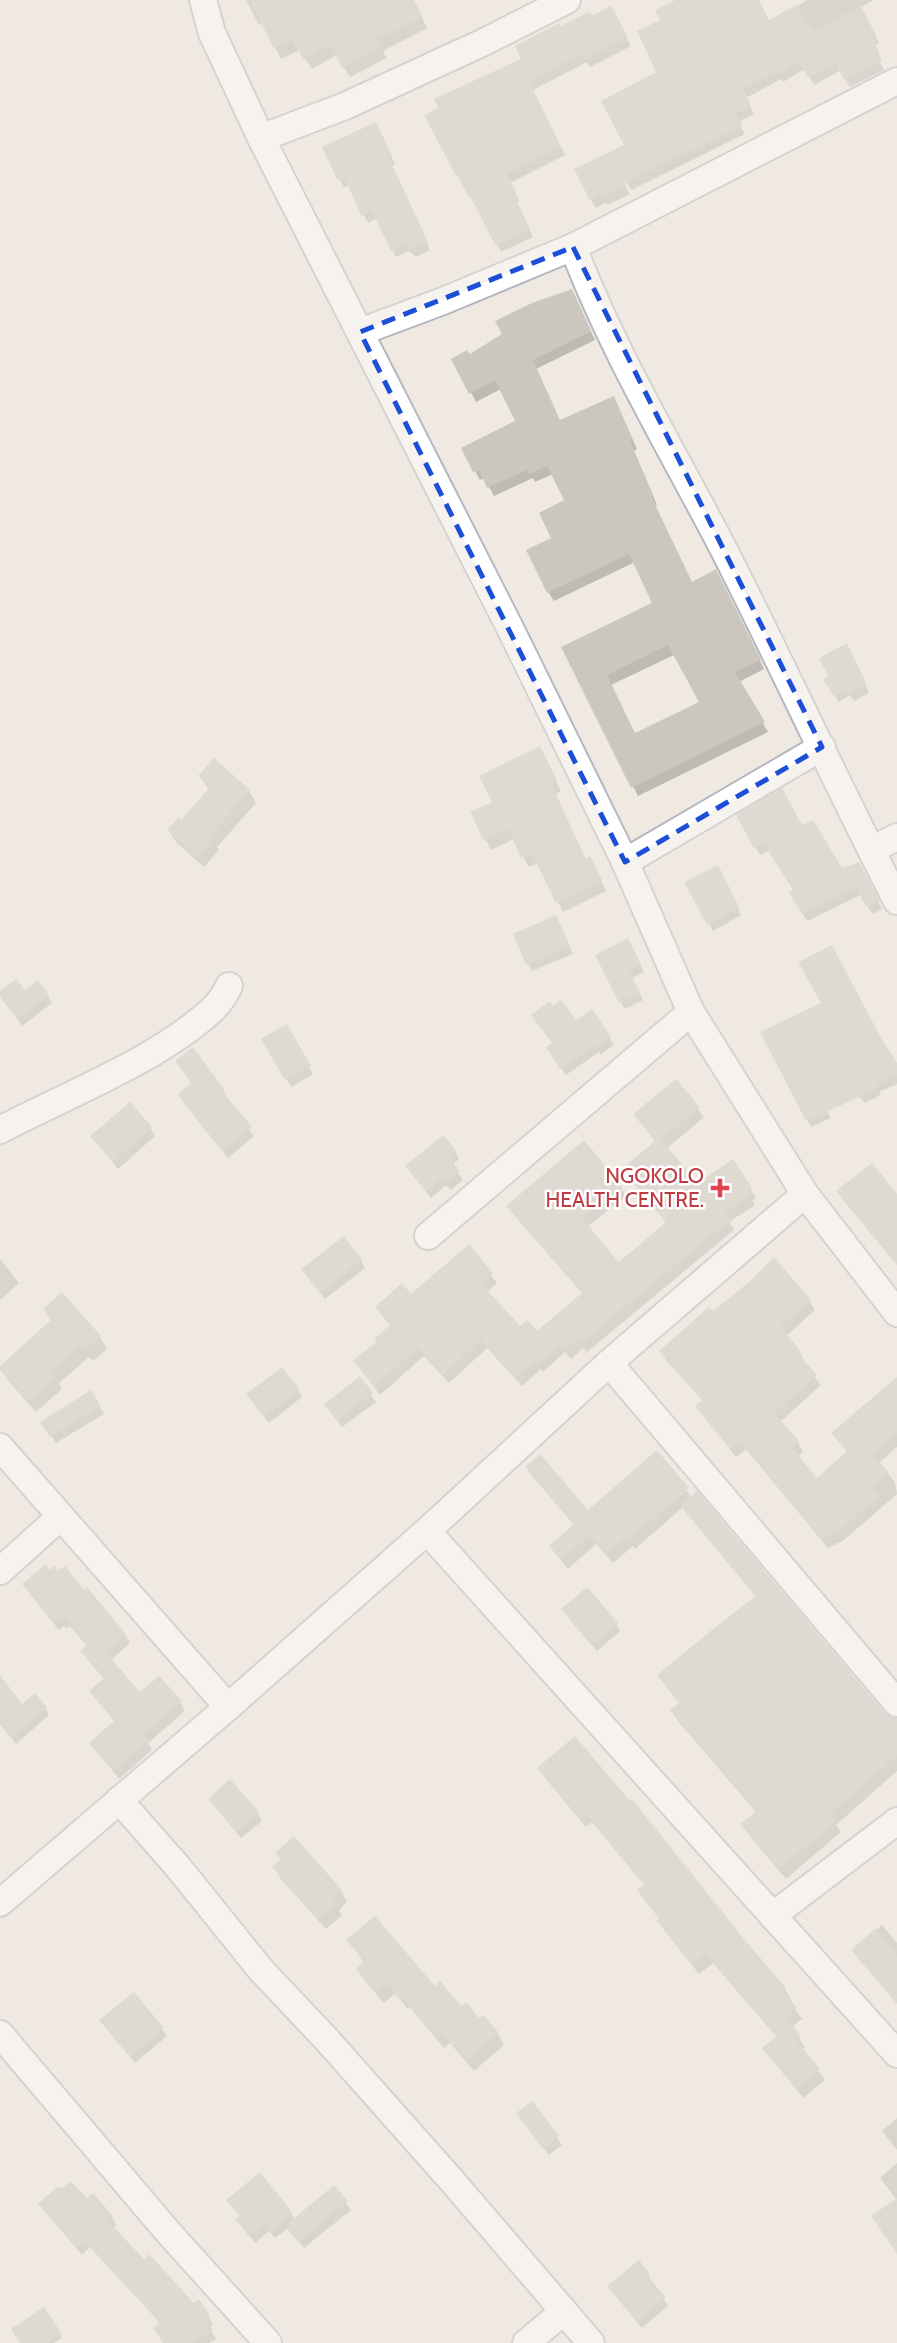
<svg xmlns="http://www.w3.org/2000/svg" width="897" height="2343" font-family="Cabin,sans-serif">
<style>
.shadow{fill:#0003;fill-rule:evenodd}
.building{fill:#cbc7bf;fill-rule:evenodd}
.lines{fill:none;stroke-linecap:round;stroke-linejoin:round}
.street-casing{stroke:#b4b7c1;stroke-width:30}
.street{stroke:#fff;stroke-width:26}
.marked{fill:none;stroke:#1d4ed8;stroke-width:5;stroke-dasharray:14 9;stroke-linejoin:round}
.health-dot{fill:#e0444e;stroke:#fff;stroke-width:2.5}
.labels{text-anchor:middle;stroke-width:5;stroke-linejoin:round;paint-order:stroke}
.health-label{font-size:21px;fill:#be3a42;stroke:#fff;text-anchor:end}
</style>
<rect width="100%" height="100%" fill="#efe9e1"/>
<g class="shadow">
<polygon points="246,0 413,0 427,28 383,51 387,58 350,77 337,55 312,69 300,50 281,59 263,23 259,25"/>
<polygon points="689,0 758,0 769,23 807,0 874,0 860,8 879,43 874,46 882,60 879,61 884,70 850,87 841,70 814,85 805,69 783,82 781,79 746,98 754,114 738,122 745,134 631,190 624,177 621,179 630,194 607,205 606,202 596,208 591,200 626,146 659,73 663,21"/>
<polygon points="610,8 631,46 590,67 587,62 533,90 565,155 510,183 519,201 517,202 533,237 501,252 477,204 475,205 456,173 524,60 560,29 592,18"/>
<polygon points="380,131 395,164 392,166 430,250 415,257 410,251 396,257 377,218 368,223 349,185 344,188 324,148"/>
<path d="M576,300l19,40 -59,29 24,53 58,-14 19,41 -3,2 23,54 -3,1 38,78 28,-4 44,89 -25,13 29,50 -130,64 -74,-148 91,-44 -20,-42 -81,39 -6,-9 5,-53 14,-38 -14,-27 -18,8 -2,-4 -39,18 -10,-18 -4,2 -5,-9 43,-49 -17,-33 -25,13 -22,-42 15,-3zM676,654l25,48 -66,33 -24,-50z"/>
<polygon points="850,653 869,693 854,701 850,695 839,702 825,680"/>
<polygon points="545,759 561,791 555,794 586,860 595,868 606,891 563,912 538,863 529,867 514,839 491,850 486,840 494,803"/>
<polygon points="214,761 249,791 256,803 217,847 219,850 204,867 176,842 169,831 182,822 209,790 200,776"/>
<polygon points="739,816 802,828 842,870 863,872 882,909 872,914 861,895 807,921 791,893 795,891 770,850 760,855"/>
<polygon points="721,875 741,915 713,931 686,883"/>
<polygon points="560,924 573,954 532,971 528,964"/>
<polygon points="628,941 644,972 632,978 643,1000 625,1009 621,1002"/>
<polygon points="0,993 24,993 48,996 52,1003 22,1026"/>
<polygon points="824,1004 897,1067 897,1084 879,1092 881,1095 865,1103 819,1052 827,1111 831,1118 811,1127 770,1051"/>
<polygon points="592,1011 614,1045 600,1055 599,1052 566,1075 552,1055"/>
<polygon points="286,1026 313,1074 291,1087 264,1039"/>
<polygon points="181,1069 223,1090 227,1097 226,1098 254,1136 228,1158 183,1102 193,1085"/>
<polygon points="676,1081 704,1117 666,1149 697,1185 732,1161 756,1198 752,1200 755,1205 729,1222 734,1230 587,1352 583,1348 571,1359 565,1352 543,1372 541,1369 522,1386 487,1348 449,1383 424,1356 380,1395 355,1361 379,1341 391,1327 377,1307 411,1296 468,1247 497,1283 487,1292 520,1329 536,1333 583,1294 514,1215 621,1187 626,1196 587,1227 619,1265 667,1224 624,1169 656,1142 635,1115"/>
<polygon points="150,1128 155,1136 118,1169 92,1136"/>
<polygon points="455,1151 459,1159 452,1164 463,1180 451,1190 446,1185 431,1198 407,1167"/>
<polygon points="839,1192 897,1197 897,1265 844,1201"/>
<polygon points="0,1259 19,1283 0,1300"/>
<polygon points="361,1260 365,1268 325,1299 308,1277"/>
<polygon points="62,1294 100,1337 107,1349 93,1361 89,1357 59,1383 62,1389 36,1412 7,1379 0,1368 52,1322 45,1310"/>
<polygon points="809,1301 815,1310 786,1336 799,1351 804,1360 802,1362 821,1385 780,1422 798,1442 803,1452 797,1457 817,1480 848,1453 834,1434 897,1379 897,1447 879,1463 895,1482 897,1494 844,1540 828,1548 746,1449 736,1457 703,1415 703,1401 666,1360 661,1351 712,1313"/>
<polygon points="359,1379 376,1402 342,1427 330,1411"/>
<polygon points="298,1390 302,1397 269,1423 253,1402"/>
<polygon points="91,1393 104,1414 56,1443 43,1422"/>
<polygon points="657,1453 692,1498 884,1715 897,1719 897,1771 836,1825 841,1832 786,1879 749,1835 743,1825 757,1813 678,1721 672,1711 680,1704 660,1676 757,1598 689,1516 683,1507 635,1549 633,1546 613,1563 596,1544 568,1569 551,1547 575,1526 533,1477 527,1468 588,1512"/>
<polygon points="50,1572 84,1592 125,1635 130,1643 111,1660 140,1694 180,1702 185,1711 148,1743 152,1750 119,1779 91,1743 115,1722 105,1680 88,1660 83,1651 88,1647 70,1626 67,1628 64,1626 59,1630 29,1593"/>
<polygon points="568,1617 616,1624 620,1631 597,1651"/>
<polygon points="0,1678 22,1706 45,1708 49,1715 16,1744 0,1723"/>
<polygon points="539,1768 742,1941 785,1989 791,1999 789,2001 802,2019 792,2027 805,2047 802,2050 825,2080 803,2098 764,2048 777,2037 713,1963 699,1974 664,1930 658,1921 660,1919 645,1901 639,1891 645,1886 592,1822 586,1827 545,1778"/>
<polygon points="210,1799 258,1813 262,1821 241,1838"/>
<polygon points="278,1853 341,1891 347,1902 339,1910 342,1915 326,1929 281,1879 275,1868 282,1861"/>
<polygon points="882,1925 897,1943 897,1995 893,1999 853,1950"/>
<polygon points="349,1941 435,1988 498,2034 504,2045 474,2071 450,2043 444,2048 410,2007 408,2009 395,1994 384,2003 365,1981 358,1969 365,1964"/>
<polygon points="133,1994 167,2036 135,2063 106,2028"/>
<polygon points="531,2103 562,2145 549,2155 522,2120"/>
<polygon points="897,2118 897,2150 882,2131"/>
<polygon points="897,2163 897,2252 897,2200 880,2178"/>
<polygon points="334,2187 351,2210 304,2248 288,2228 275,2238 269,2231 255,2243 237,2220 241,2217 291,2214 295,2220"/>
<polygon points="93,2195 112,2217 116,2225 113,2228 159,2280 135,2296 90,2247 82,2255 40,2204 86,2201"/>
<polygon points="639,2262 668,2306 642,2328 614,2294"/>
<polygon points="199,2302 213,2325 209,2327 216,2339 209,2343 164,2343 161,2325 148,2309 193,2305"/>
<polygon points="43,2310 62,2338 54,2343 22,2343"/>
</g>
<g class="building">
<polygon points="250,0 414,0 423,17 378,39 382,47 342,68 330,45 304,60 292,40 274,49"/>
<polygon points="675,0 759,0 769,20 796,5 813,31 861,6 876,35 872,37 879,52 876,53 881,61 844,80 836,63 808,78 799,62 777,75 776,72 743,89 751,106 736,113 742,126 625,183 627,186 601,198 600,195 590,201 574,169 624,145 601,101 656,72 637,31 660,20 655,10"/>
<polygon points="611,6 628,37 584,60 581,54 529,81 561,147 507,174 516,192 513,193 530,229 495,245 471,197 469,198 457,173 455,174 424,115 438,108 434,99 521,59 515,46 559,23 561,26 590,11 592,16"/>
<polygon points="376,122 392,156 389,158 428,242 409,250 406,244 391,251 372,211 362,216 344,178 338,181 322,147"/>
<path d="M572,289l19,42 -58,29 27,60 54,-24 19,44 -3,1 23,54 -2,1 41,86 24,-13 45,91 -26,12 30,50 -134,66 -70,-141 91,-44 -23,-49 -82,39 -21,-43 25,-12 -12,-25 25,-13 -17,-34 -18,8 -2,-4 -40,18 -8,-18 -6,2 -12,-24 54,-27 -20,-41 -26,14 -18,-35 16,-9 3,4 32,-20 -7,-13 37,-18zM668,645l31,57 -64,31 -28,-58z"/>
<polygon points="847,643 867,685 848,694 844,689 834,696 823,680 828,675 819,658"/>
<polygon points="540,746 557,780 551,783 585,858 590,856 602,880 556,903 532,854 521,858 508,829 484,841 470,812 492,802 479,776"/>
<polygon points="214,758 250,790 211,835 214,838 197,857 167,830 179,817 182,819 210,787 198,776"/>
<polygon points="782,788 802,825 813,820 842,868 859,862 880,901 866,907 856,888 802,914 789,892 793,890 764,844 754,848 736,815"/>
<polygon points="718,865 739,907 707,925 684,882"/>
<polygon points="556,915 570,946 526,965 513,934"/>
<polygon points="628,938 641,964 629,970 640,992 619,1003 595,955"/>
<polygon points="832,945 881,1038 897,1063 897,1076 877,1084 879,1088 806,1121 760,1032 821,1003 798,962"/>
<polygon points="16,979 25,990 38,980 49,995 17,1019 0,997 0,991"/>
<polygon points="561,999 576,1020 592,1009 611,1037 595,1048 593,1046 560,1069 546,1047 552,1043 531,1015 550,1001 553,1006"/>
<polygon points="287,1024 311,1066 285,1080 261,1039"/>
<polygon points="193,1047 224,1089 222,1091 252,1127 222,1151 177,1094 192,1083 175,1061"/>
<polygon points="676,1079 700,1107 661,1140 698,1183 733,1159 752,1188 749,1190 751,1195 724,1213 730,1220 580,1344 577,1340 564,1351 559,1345 537,1364 535,1361 515,1378 481,1340 443,1375 418,1348 374,1387 353,1360 377,1341 375,1338 390,1325 375,1307 402,1283 411,1294 469,1244 493,1273 481,1283 520,1326 527,1320 537,1331 582,1293 506,1206 584,1140 622,1186 582,1218 617,1260 619,1262 666,1222 622,1169 655,1141 633,1114"/>
<polygon points="130,1102 152,1127 113,1162 90,1136"/>
<polygon points="443,1135 456,1150 449,1157 460,1171 445,1184 441,1179 426,1191 405,1166"/>
<polygon points="872,1163 897,1194 897,1264 836,1191"/>
<polygon points="344,1236 362,1260 320,1293 301,1269"/>
<polygon points="774,1257 811,1300 780,1327 800,1350 797,1353 817,1375 774,1413 799,1441 792,1448 817,1478 847,1451 831,1433 897,1377 897,1433 873,1454 889,1473 872,1488 879,1496 839,1531 822,1540 739,1441 730,1449 695,1406 702,1400 659,1351 709,1307 713,1311 749,1282"/>
<polygon points="62,1292 101,1336 85,1351 81,1346 52,1372 57,1377 29,1402 0,1370 0,1366 52,1319 43,1309"/>
<polygon points="282,1367 299,1389 264,1417 246,1394"/>
<polygon points="360,1376 373,1393 337,1421 324,1404"/>
<polygon points="91,1390 101,1406 50,1437 40,1422"/>
<polygon points="657,1450 689,1488 628,1540 626,1538 606,1555 590,1536 561,1560 549,1546 574,1524 525,1467 540,1454 588,1510"/>
<polygon points="697,1491 885,1713 897,1718 897,1756 830,1814 836,1821 778,1870 740,1824 757,1811 670,1710 679,1703 657,1675 708,1633 756,1596 680,1505"/>
<polygon points="46,1564 50,1570 55,1566 58,1570 65,1566 84,1590 87,1587 126,1634 105,1652 140,1692 159,1676 182,1701 143,1734 148,1740 113,1771 89,1743 114,1721 89,1691 104,1678 80,1651 87,1645 64,1618 61,1621 58,1618 53,1622 22,1584"/>
<polygon points="587,1587 618,1623 591,1645 561,1609"/>
<polygon points="0,1675 22,1704 35,1693 47,1707 11,1738 0,1725"/>
<polygon points="575,1736 630,1801 632,1799 744,1939 786,1988 783,1991 797,2008 786,2018 801,2036 796,2040 820,2069 796,2089 762,2048 777,2036 706,1954 692,1965 656,1920 659,1918 637,1890 644,1885 585,1813 579,1818 537,1768"/>
<polygon points="230,1779 259,1812 236,1832 208,1799"/>
<polygon points="294,1836 342,1890 333,1898 337,1902 318,1919 272,1867 281,1859 275,1853"/>
<polygon points="375,1916 435,1986 440,1981 461,2006 466,2002 479,2018 484,2015 499,2033 467,2061 442,2033 437,2037 402,1997 400,1999 387,1983 376,1993 356,1969 365,1961 346,1940"/>
<polygon points="875,1929 897,1956 897,2004 851,1950"/>
<polygon points="134,1992 164,2028 130,2057 99,2020"/>
<polygon points="532,2101 559,2136 543,2149 516,2113"/>
<polygon points="260,2172 293,2213 270,2232 264,2224 249,2236 235,2219 240,2216 226,2200"/>
<polygon points="71,2181 87,2198 93,2193 113,2216 108,2221 144,2259 149,2254 194,2303 199,2299 210,2316 206,2319 213,2330 193,2343 163,2343 153,2328 160,2323 85,2241 76,2248 38,2204 58,2186 61,2189"/>
<polygon points="334,2185 348,2201 298,2242 285,2226"/>
<polygon points="897,2198 897,2254 871,2216"/>
<polygon points="639,2260 650,2274 648,2276 666,2298 637,2322 607,2286"/>
<polygon points="44,2307 62,2334 48,2343 20,2343 11,2329"/>
</g>
<g class="lines">
<g class="street-casing">
<g id="street">
<polyline points="203,0 212,33 261,138 510,628 625,862 691,1012 805,1194 897,1313"/>
<polyline points="261,138 345,106 484,42 567,0"/>
<path d="M573,247c40,105 99,203 151,303 59,116 113,235 173,351"/>
<polyline points="360,332 443,301 573,247 897,81"/>
<polyline points="871,850 897,837"/>
<polyline points="625,862 822,747"/>
<path d="M0,1130c68,-36 159,-70 214,-122 6,-6 11,-14 15,-22"/>
<polyline points="428,1236 691,1012"/>
<polyline points="609,1363 897,1703"/>
<polyline points="0,1447 228,1707"/>
<polyline points="427,1531 897,2054"/>
<polyline points="0,1571 60,1517"/>
<polyline points="119,1800 178,1867 261,1970 328,2041 453,2182 591,2343"/>
<polyline points="0,1903 228,1707 427,1531 609,1363 805,1194"/>
<polyline points="772,1916 897,1821"/>
<polyline points="0,2034 168,2232 268,2343"/>
<polyline points="526,2343 564,2311"/>
</g>
</g>
<use href="#street" class="street"/>
</g>
<path d="M0 0H897V2343H0ZM573,247l249,500 -197,115 -265,-530z" fill="#efe9e1" fill-opacity=".55" fill-rule="evenodd"/>
<path class="marked" d="M573,247l249,500 -197,115 -265,-530z"/>
<path class="health-dot" d="M716.5 1177.5h7v7h7v7h-7v7h-7v-7h-7v-7h7z"/>
<g class="labels">
<g class="health-label">
<text x="704" y="1183">NGOKOLO<tspan x="704" dy="24">HEALTH CENTRE.</tspan></text>
</g>
</g>
</svg>
